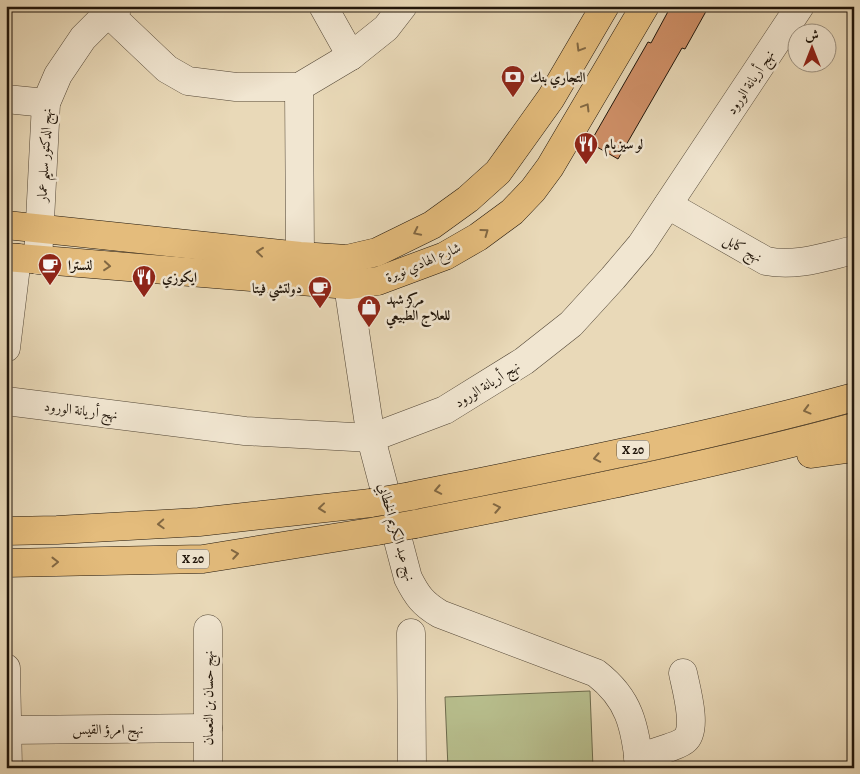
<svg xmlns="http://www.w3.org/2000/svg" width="860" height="774" font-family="Alegreya,Amiri,serif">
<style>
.park{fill:#b8bf8e;stroke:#6c6a4c}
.building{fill:#d09068;stroke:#20150a}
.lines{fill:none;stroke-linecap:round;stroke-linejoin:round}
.minor-casing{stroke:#524636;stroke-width:29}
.major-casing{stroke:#20150a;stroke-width:29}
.highway-casing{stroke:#20150a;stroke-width:29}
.minor{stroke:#f1e6d1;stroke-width:28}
.major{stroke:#e4bc7c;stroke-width:28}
.highway{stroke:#e4bc7c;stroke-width:28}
.highway-bridge-casing{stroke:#20150a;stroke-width:29;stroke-linecap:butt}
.highway-bridge{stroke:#e4bc7c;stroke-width:28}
.oneway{stroke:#826843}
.labels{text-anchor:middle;stroke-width:5;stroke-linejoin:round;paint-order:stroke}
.shield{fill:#f1e6d1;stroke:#5f5446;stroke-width:1}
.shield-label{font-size:12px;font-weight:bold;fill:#20150a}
.poi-label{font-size:14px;font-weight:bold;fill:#20150a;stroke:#f1e6d1;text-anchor:start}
.street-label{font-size:14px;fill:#20150a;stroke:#f1e6d1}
</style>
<rect width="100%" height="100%" fill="#e9d9b8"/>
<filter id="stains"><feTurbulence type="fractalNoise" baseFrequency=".004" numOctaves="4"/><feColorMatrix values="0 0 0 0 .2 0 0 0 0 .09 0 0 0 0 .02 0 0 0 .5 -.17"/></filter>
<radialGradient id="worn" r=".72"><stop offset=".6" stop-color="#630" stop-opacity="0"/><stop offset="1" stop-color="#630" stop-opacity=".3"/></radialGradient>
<polygon class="park" points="590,691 593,768 448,768 445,697"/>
<polygon class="building" points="671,6 709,6 685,49 682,48 618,159 590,143 648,42 651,43"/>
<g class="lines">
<g class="minor-casing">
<g id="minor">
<polyline points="104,6 108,13 167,69 188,81 236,87 299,87 351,56 386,28 403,6"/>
<polyline points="323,6 351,56"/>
<polyline points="299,87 300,256"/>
<polyline points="6,99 46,103"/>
<path d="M668,205l98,56c30,6 58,-4 88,-11"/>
<polyline points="38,260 46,103 58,75 83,38 108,13 118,6"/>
<path d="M347,261l1,24 23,153 37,140c9,18 15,26 32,36l156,59c35,27 38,53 44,95"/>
<polyline points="6,348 17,258"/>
<polyline points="6,401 245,431 371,438 445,410 524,361 571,324 613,278 641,245 800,6"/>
<polyline points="208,629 208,768"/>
<polyline points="411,633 412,768"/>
<polyline points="6,668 8,768"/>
<polyline points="8,730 208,728"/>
<path d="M638,758c10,-4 41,-12 47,-18 13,-10 1,-52 -2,-67"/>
</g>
</g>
<g class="major-casing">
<g id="major">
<polyline points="6,225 300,256 347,259 377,252 432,225 468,199 498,172 551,98 605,6"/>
<polyline points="6,257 348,285 378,281 445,256 478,237 512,212 533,190 550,167 645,6"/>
</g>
</g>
<g class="highway-casing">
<g id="highway">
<polyline points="811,454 854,448"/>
<path d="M411,496c148,-30 297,-59 443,-99"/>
<path d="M415,524c147,-29 294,-58 439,-97"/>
<polyline points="6,531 57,530 199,522 371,503"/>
<polyline points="6,563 203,559 377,531"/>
</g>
</g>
<use href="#minor" class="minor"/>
<use href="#major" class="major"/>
<use href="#highway" class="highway"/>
<g class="highway-bridge-casing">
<g id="highway-bridge">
<polyline points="371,503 411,496"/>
<polyline points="377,531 415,524"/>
</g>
</g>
<use href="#highway-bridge" class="highway-bridge"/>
</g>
<defs><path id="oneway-chevron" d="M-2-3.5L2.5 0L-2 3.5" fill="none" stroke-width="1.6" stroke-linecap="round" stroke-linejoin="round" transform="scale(1.25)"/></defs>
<g class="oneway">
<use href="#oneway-chevron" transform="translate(580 48) rotate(121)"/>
<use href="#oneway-chevron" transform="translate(586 107) rotate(-59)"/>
<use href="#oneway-chevron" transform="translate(417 232) rotate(154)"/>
<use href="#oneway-chevron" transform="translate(485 232) rotate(-36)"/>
<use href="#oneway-chevron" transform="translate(260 252) rotate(-174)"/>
<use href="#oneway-chevron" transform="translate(107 266) rotate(5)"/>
<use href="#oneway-chevron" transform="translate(807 410) rotate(165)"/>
<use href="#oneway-chevron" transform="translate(597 458) rotate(169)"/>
<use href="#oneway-chevron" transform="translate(438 490) rotate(169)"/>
<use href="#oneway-chevron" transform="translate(322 508) rotate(174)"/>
<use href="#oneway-chevron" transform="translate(497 508) rotate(-11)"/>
<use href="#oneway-chevron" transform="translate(161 524) rotate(177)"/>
<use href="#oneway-chevron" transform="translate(235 554) rotate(-9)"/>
<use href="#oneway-chevron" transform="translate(55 562) rotate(-1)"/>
</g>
<defs>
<g id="bank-pin" transform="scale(1.25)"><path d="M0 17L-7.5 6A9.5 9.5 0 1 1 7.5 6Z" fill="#8f2418" stroke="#f1e6d1"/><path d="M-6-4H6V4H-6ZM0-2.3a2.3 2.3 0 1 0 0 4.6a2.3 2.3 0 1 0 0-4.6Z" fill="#fff"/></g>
<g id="restaurant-pin" transform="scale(1.25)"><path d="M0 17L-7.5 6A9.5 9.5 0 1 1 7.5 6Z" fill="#8f2418" stroke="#f1e6d1"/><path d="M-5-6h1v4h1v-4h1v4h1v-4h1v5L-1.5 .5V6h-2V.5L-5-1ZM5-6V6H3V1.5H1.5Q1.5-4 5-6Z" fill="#fff"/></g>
<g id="cafe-pin" transform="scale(1.25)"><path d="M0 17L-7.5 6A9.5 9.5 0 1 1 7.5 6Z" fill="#8f2418" stroke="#f1e6d1"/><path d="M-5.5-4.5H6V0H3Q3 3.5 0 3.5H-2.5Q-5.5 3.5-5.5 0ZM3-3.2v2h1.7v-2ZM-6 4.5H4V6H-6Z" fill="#fff"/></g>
<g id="shop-pin" transform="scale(1.25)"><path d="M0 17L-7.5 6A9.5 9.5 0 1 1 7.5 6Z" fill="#8f2418" stroke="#f1e6d1"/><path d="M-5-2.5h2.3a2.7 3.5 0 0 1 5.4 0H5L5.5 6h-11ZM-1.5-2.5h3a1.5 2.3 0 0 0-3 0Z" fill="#fff"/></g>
</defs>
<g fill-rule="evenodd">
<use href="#bank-pin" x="513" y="77"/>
<use href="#restaurant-pin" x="586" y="144"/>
<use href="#cafe-pin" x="50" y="265"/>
<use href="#restaurant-pin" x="144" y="277"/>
<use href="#cafe-pin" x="320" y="288"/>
<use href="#shop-pin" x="369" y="307"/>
</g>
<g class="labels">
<g class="shield">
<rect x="617" y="440.5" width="32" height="19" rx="4"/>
<rect x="177" y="549.5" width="32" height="19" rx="4"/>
</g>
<g class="shield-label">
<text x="633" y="454">X 20</text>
<text x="193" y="563">X 20</text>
</g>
<g class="poi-label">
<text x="530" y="82">التجاري بنك</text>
<text x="604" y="149">لو سيزيام</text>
<text x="68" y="270">لنسترا</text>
<text x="162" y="282">ايكوزي</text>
<text x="302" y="293" text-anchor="end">دولتشي فيتا</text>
<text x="386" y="304">مركز شهد<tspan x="386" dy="16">للعلاج الطبيعي</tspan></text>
</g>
<g class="street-label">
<text transform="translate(750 82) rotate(-56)" y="5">نهج أريانة الورود</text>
<text transform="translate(44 155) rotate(-87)" y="5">نهج الدكتور سليم عمار</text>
<text transform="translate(743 248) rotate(30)" y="5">نهج كابل</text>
<text transform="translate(423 262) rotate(-23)" y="5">شارع الهادي نويرة</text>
<text transform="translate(487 384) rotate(-32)" y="5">نهج أريانة الورود</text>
<text transform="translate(81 410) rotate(7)" y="5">نهج أريانة الورود</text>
<text transform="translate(397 532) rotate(74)" y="5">نهج عبد الكريم الخطابي</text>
<text transform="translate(208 698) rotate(-90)" y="5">نهج حسان بن النعمان</text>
<text x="108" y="734">نهج امرؤ القيس</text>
</g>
</g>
<rect width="860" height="774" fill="none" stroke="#e9d9b8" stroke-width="25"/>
<rect x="8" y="8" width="845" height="759" fill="none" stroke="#20150a" stroke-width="2.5"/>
<rect x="12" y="12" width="835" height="749" fill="none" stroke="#20150a"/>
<g transform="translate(812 48)"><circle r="24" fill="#f1e6d1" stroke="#9d9281"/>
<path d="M0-4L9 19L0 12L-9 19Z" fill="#8f2418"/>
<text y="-8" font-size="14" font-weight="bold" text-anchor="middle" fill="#20150a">ش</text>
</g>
<rect width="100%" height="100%" filter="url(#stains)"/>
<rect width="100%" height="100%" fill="url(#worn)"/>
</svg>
